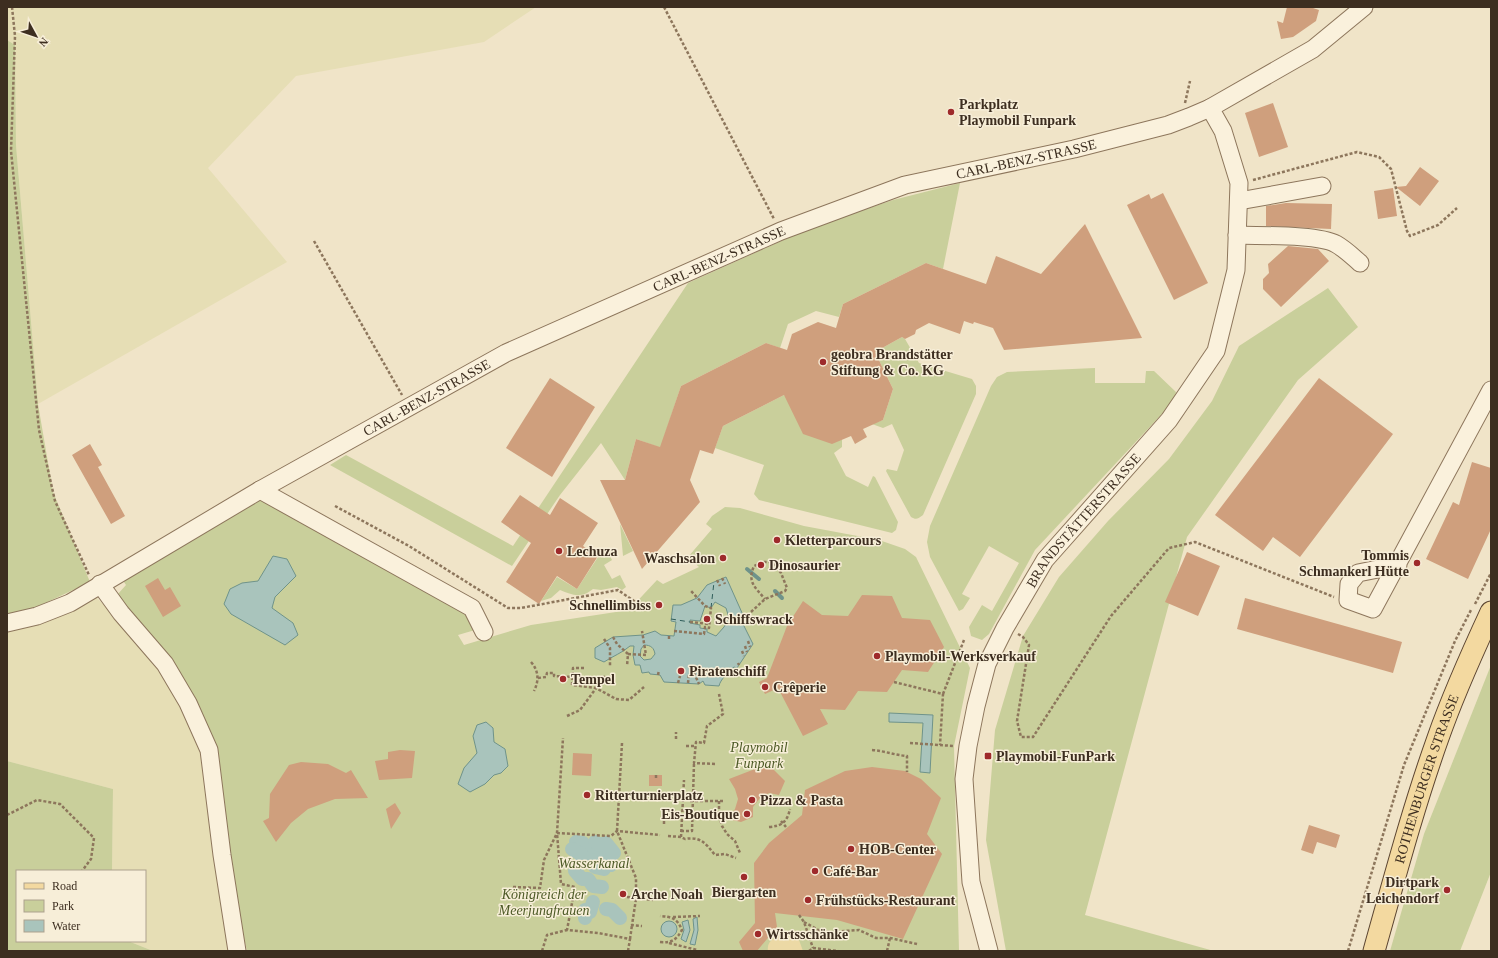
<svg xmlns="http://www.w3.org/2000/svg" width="1498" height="958" font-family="'Times New Roman',serif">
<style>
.farmland{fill:#e6deb5}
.green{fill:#c9cf9b}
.sand{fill:#ecd9a5}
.water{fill:#a9c4bc;stroke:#6f938a;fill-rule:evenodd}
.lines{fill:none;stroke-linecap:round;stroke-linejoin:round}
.stream{stroke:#6f938a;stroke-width:4}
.canal{stroke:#a9c4bc;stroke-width:14}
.ferry{stroke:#2f5d5a;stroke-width:1;stroke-dasharray:5 4;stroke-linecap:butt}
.building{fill:#cf9f7d}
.minor-casing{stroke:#8d765c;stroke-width:19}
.major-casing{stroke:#5b4430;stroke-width:23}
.path{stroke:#8d765c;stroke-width:2.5;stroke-dasharray:3 2;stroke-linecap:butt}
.minor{stroke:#faf1dc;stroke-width:17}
.major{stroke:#f3d9a0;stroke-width:21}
.poi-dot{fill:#9e2a2b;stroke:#f7eed8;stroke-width:1.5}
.labels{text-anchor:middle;stroke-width:3;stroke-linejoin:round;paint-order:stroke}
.poi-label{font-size:14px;font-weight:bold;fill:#3d2e20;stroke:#f7eed8;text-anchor:start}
.street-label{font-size:14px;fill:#3d2e20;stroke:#f7eed8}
.park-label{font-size:14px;font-style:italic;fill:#4d5a26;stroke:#f7eed8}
</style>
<rect width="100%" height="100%" fill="#f0e4c8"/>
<g class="farmland">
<polygon points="7,7 536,7 484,42 296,76 208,168 287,262 38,404 16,145 15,45 7,40"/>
<polygon points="94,595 143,644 197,727 235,951 153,951 128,941 145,941 145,871 112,871 113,789 7,761 7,630"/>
</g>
<g class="green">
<polygon points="7,40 15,45 16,145 38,404 53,492 90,582 39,606 7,615"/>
<polygon points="960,183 943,269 926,263 843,304 839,317 816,311 788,324 780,348 766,343 681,386 664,437 664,449 636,439 625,480 601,443 560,495 512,566 330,465 346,455 513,546 688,283 810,228 893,200"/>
<polygon points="1328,288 1358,327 1298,380 1187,537 1085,915 1214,951 1006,951 986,840 995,730 1023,636 1059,577 1108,521 1169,459 1212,401 1239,346"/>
<path d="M902,337l3,2 14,24 53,16 4,7v8l-53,121c-5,4 -7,5 -12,2l-25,-46 1,-2 10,2 7,-21 -12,-26 -9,4 -11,-4 11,-4 10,-31 -18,-37z"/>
<polygon points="1095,368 1095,383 1145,383 1146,371 1154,371 1176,392 1174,401 1035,550 989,634 982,640 971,636 969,627 982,605 992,611 1019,563 989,546 962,594 970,598 963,609 959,611 930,557 927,542 930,526 991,386 997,377 1007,372"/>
<polygon points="784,395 842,440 842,447 834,453 846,476 868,487 873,476 875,477 898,522 896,530 892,533 759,500 754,494 764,465 715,448 723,426"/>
<polygon points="260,496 466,613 475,630 458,635 464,645 531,625 629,610 657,580 663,584 699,567 688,557 712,529 706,524 712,516 725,507 740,508 804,526 879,540 905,549 916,557 970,668 954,746 959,951 247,951 236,904 214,763 117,595 126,585 122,579"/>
<polygon points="620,524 633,551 623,556"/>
<path d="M602,551l7,3 3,6 -8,5 8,14 8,-4 6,12 -4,3 -5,-3 -16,3 -8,-1c-12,10 -21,6 -33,1l-9,8 -10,3 16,-24 20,12z"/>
<polygon points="1491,665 1491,872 1460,951 1390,951 1424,834"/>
<polygon points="7,761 113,789 112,871 17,871 17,941 128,941 153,951 7,951"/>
</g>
<path class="sand" d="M782,934l17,6 4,11h-35c-1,-11 6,-12 14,-17z"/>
<g class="water">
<polygon points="273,556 287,559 296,576 275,597 272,608 293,623 298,635 285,645 231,614 224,604 230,589 242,583 258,581"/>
<path d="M726,577l17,38 -2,5 12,24 -16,24 -3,-1c-5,4 -14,13 -15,19l-14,-1 -2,-4 -4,3 -35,-2 -4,-7 -10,-1 -1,-2 -7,1 -2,-8h-5l-2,-10 1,-9h-4c-8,7 -17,10 -26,16l-9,-4v-10l18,-11 30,-2 12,-4 6,4 13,1 2,-14 -5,-1 2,-16h8l16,-7 10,-13zM715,602l11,6 3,10 -5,9 -8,9 -9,-4v-3l-7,-1v-3l-10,-2v-3l10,1 5,-15 6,2zM644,645c7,0 10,3 11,9l-4,5 -7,1 -4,-4 1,-7z"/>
<polygon points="889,713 933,715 930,773 920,772 923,723 889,722"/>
<polygon points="486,722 493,728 494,742 505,749 508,766 501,773 494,775 485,784 470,792 458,784 464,768 477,753 473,736 477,725"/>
<polygon points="697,917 698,930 695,945 690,944 694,930 693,919"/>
<polygon points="688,920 690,930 686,942 681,939 684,930 682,922"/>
<circle cx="669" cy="929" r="8"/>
</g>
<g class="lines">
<g class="stream">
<polyline points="747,569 759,579"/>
<polyline points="775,591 782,598"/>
</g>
<g class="canal">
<polyline points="576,842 583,843 588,850 596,851 599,858 608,858 611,865"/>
<polyline points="595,842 599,845 606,843 614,853"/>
<polyline points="572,849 582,855 582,860 592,860 595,867 604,869"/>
<polyline points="575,871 582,879 588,879 593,886 602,887"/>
<polyline points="606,909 612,910 620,918"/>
<polyline points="585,918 585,910 590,912 593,902"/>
</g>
<g class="ferry">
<polyline points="711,608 714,582"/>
<polyline points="671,619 690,622"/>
</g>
</g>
<g class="building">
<polygon points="1287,7 1310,7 1319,10 1316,21 1293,37 1281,39 1277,21 1283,23"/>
<polygon points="1273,103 1288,147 1259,157 1245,113"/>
<polygon points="1420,167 1439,181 1420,206 1396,187 1406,186"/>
<polygon points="1393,188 1397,216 1378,219 1374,191"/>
<polygon points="1163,193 1208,283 1174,300 1127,205 1149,194 1151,199"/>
<polygon points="1286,203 1332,204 1331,229 1266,226 1266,206"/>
<polygon points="1085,224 1142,338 1004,350 993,328 974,322 973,324 964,321 960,334 929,323 916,330 915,334 905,339 902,337 875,352 893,389 883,420 863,429 867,437 855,444 851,436 832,444 803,434 784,395 723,426 713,454 700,450 690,480 700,502 642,569 600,480 625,480 636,439 660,447 681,386 766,343 787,350 792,334 818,322 836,328 843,304 926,263 986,284 996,256 1041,274"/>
<polygon points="1288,246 1318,249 1329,261 1281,307 1263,289 1263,279 1269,273 1268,264"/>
<polygon points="550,378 595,407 552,477 506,448"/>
<polygon points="1319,378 1393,434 1300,557 1273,537 1263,551 1215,515"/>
<polygon points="90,444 102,465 98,467 125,516 111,524 72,455"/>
<polygon points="1472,462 1491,468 1491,529 1468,579 1426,559 1453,502 1459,505"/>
<polygon points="520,495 550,515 560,498 598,523 583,546 598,556 577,589 557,576 539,604 506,582 531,543 501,522"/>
<polygon points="1187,552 1220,566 1198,616 1165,602"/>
<polygon points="158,578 165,590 170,587 181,606 163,617 145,586"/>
<polygon points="862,595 892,596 902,618 930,620 944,647 928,672 902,670 887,692 858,691 845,710 820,709 828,724 803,736 778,688 765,694 759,682 767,678 787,626 803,601 822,615 848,616"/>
<polygon points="1245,598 1402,642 1393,673 1237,629"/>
<polygon points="400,750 415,751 412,778 379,780 375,761 388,759 388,752"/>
<polygon points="573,753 592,754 591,776 572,775"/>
<polygon points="301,762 328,764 346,773 351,770 368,798 335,799 308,809 291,823 276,842 263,821 269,818 270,794 289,765"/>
<polygon points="768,764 785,781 779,795 769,793 760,798 753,807 753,817 741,822 728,819 735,809 738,799 735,789 729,779"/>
<polygon points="872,767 905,771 921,779 941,798 927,834 942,854 903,939 837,920 775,913 777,927 757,951 743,951 739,942 755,923 754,863 769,843 802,815 805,790 845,771"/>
<rect x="649" y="775" width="13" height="11"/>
<polygon points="395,803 401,813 391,829 386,809"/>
<polygon points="1309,825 1340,835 1336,848 1317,842 1313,854 1301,850"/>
</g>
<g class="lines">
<g class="minor-casing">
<g id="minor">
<polyline points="1239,201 1322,186"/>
<path d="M1237,235c23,1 81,-1 99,9 9,5 16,12 24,19"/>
<polyline points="260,490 472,608 484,632"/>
<polyline points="1398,565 1358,573 1349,584 1348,600 1373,609 1491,390"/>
<polyline points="100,584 121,613 165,664 188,703 209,750 222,855 237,951"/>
<path id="s1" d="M7,623l30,-7 33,-13 190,-113 246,-137 275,-122 124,-46 169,-36 94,-24 21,-8 21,-9 103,-59 51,-42"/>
<path id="s2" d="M989,951l-18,-69 -7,-103 4,-33 8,-40 11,-42 18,-36 40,-68 124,-140 47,-69 20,-81 3,-87 -16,-52 -13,-23"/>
</g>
</g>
<g class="major-casing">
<g id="major">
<path id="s3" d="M1374,951c20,-71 39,-143 64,-213 15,-43 34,-85 53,-126"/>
</g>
</g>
<g class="path">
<polyline points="12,7 15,36 11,151 39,430 55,501 89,575"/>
<polyline points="664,7 774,219"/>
<polyline points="1185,103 1190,81"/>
<polyline points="1253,180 1357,152 1379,157 1391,169 1407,231 1410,236 1438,225 1457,208"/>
<polyline points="314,241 402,395"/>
<polyline points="335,506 409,546 508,608 521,608 618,590 647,610"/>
<polyline points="722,578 725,584"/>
<polyline points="717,580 720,586"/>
<polyline points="1475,604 1491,573"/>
<path d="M751,612l14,-13 20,-8 2,-3 -6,-15 -9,-11h-9l-9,4c-7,16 1,21 11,33"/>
<polyline points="690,622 709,624"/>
<polyline points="674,631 704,634 705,627 709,628 711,608 705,606 691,591"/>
<polyline points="1018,634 1023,637 1029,645 1017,721 1021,737 1033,737 1111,616 1169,548 1195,542 1334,597"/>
<polyline points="613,637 617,644 628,654 627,666"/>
<polyline points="604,639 610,648 610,666"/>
<polyline points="669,639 669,636"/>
<polyline points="748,641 750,647"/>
<polyline points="745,646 747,652"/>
<polyline points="742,651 744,656"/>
<polyline points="628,654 646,655 642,631"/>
<path d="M531,662c8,9 8,19 3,29"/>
<polyline points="738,663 739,665"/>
<polyline points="584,668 573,668 572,685 596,688 616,699 629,700 644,687"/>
<polyline points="694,673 699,684"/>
<polyline points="658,675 659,670"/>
<polyline points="538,678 546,677 547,673 554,673 554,676 573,677"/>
<polyline points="894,682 943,694 940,745"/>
<polyline points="678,683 680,676"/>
<polyline points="688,683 689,674"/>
<polyline points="943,694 964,640"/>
<polyline points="567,716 580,710 605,676"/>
<polyline points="676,739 676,732"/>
<polyline points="622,743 617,831 636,878 636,899 632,925 642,926"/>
<polyline points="910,743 954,746"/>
<polyline points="686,746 695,746"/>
<path d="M872,750c13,1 22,5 35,6v16"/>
<polyline points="715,764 694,763 696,742 704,743 707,726 723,714 719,694"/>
<polyline points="656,778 656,775"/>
<polyline points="690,801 724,801"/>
<polyline points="719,801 719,815 722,826 727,834 735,841 740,853"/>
<polyline points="7,815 37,800 60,804 94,838 91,859 82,871"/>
<polyline points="664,821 664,825"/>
<polyline points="781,821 786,827"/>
<path d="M769,827c13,-1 18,-5 21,-18"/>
<polyline points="681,831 692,831 694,763"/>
<path d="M668,836l13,1 4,2c16,-3 21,5 30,16l10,-1 11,4"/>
<polyline points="681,837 684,780"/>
<polyline points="513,887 540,888 544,860 557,833 563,738"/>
<polyline points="627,897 653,900"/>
<polyline points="799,915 804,922 813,948"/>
<polyline points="673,917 700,916"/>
<polyline points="804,922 820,931 830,932 859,930 876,938 890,938 917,944"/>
<polyline points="630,939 632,925"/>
<path d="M660,942c12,1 16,-2 22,-12 -5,-12 -10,-13 -22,-14"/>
<polyline points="669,943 697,950"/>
<polyline points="542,951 547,935 567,930"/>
<polyline points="628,951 630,939 598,933 567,930 575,887 561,884 557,833 611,836 617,831 660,835"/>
<polyline points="809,951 813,948 838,951"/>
<polyline points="887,951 890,938"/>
<polyline points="1348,951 1404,765 1455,641 1471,610"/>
</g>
<use href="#minor" class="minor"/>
<use href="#major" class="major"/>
</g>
<g class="poi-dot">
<circle cx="951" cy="112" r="4"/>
<circle cx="823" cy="362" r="4"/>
<circle cx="777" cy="540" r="4"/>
<circle cx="559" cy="551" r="4"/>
<circle cx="723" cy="558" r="4"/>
<circle cx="1417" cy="563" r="4"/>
<circle cx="761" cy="565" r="4"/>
<circle cx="659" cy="605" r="4"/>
<circle cx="707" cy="619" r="4"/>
<circle cx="877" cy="656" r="4"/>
<circle cx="681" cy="671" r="4"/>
<circle cx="563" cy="679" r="4"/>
<circle cx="765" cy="687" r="4"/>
<rect x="984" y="752" width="8" height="8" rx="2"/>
<circle cx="587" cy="795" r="4"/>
<circle cx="752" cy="800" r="4"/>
<circle cx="747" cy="814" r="4"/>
<circle cx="851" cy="849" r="4"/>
<circle cx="815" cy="871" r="4"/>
<circle cx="744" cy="877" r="4"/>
<circle cx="1447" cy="890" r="4"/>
<circle cx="623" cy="894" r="4"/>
<circle cx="808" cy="900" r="4"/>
<circle cx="758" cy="934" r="4"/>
</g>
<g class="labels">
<g class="poi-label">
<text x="959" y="109">Parkplatz<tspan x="959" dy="16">Playmobil Funpark</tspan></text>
<text x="831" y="359">geobra Brandstätter<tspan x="831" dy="16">Stiftung &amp; Co. KG</tspan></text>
<text x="785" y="545">Kletterparcours</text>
<text x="567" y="556">Lechuza</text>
<text x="1409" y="560" text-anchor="end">Tommis<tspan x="1409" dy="16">Schmankerl Hütte</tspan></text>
<text x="715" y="563" text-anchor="end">Waschsalon</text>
<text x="769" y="570">Dinosaurier</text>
<text x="651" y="610" text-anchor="end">Schnellimbiss</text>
<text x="715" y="624">Schiffswrack</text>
<text x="885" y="661">Playmobil-Werksverkauf</text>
<text x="689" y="676">Piratenschiff</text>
<text x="571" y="684">Tempel</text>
<text x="773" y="692">Crêperie</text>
<text x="996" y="761">Playmobil-FunPark</text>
<text x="595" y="800">Ritterturnierplatz</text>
<text x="760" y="805">Pizza &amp; Pasta</text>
<text x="739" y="819" text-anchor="end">Eis-Boutique</text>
<text x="859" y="854">HOB-Center</text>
<text x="823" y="876">Café-Bar</text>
<text x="1439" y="887" text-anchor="end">Dirtpark<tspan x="1439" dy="16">Leichendorf</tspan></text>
<text x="744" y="897" text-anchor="middle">Biergarten</text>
<text x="631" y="899">Arche Noah</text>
<text x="816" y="905">Frühstücks-Restaurant</text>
<text x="766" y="939">Wirtsschänke</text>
</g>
<g class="street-label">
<text dy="5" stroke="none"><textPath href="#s1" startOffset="1126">CARL-BENZ-STRASSE</textPath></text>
<text dy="5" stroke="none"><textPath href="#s1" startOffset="802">CARL-BENZ-STRASSE</textPath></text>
<text dy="5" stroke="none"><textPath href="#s1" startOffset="478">CARL-BENZ-STRASSE</textPath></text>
<text dy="5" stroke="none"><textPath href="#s2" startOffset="466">BRANDSTÄTTERSTRASSE</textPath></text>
<text dy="5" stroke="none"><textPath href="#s3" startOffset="180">ROTHENBURGER STRASSE</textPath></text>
</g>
<g class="park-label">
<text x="759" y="752">Playmobil<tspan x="759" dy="16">Funpark</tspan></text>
<text x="594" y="868">Wasserkanal</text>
<text x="544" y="899">Königreich der<tspan x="544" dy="16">Meerjungfrauen</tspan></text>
</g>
</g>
<rect width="1498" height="958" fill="none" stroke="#3d2e20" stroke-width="16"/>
<rect x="16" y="870" width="130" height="72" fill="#f7eed8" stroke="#ada18e"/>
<rect x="24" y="883" width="20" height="6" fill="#f3d9a0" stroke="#ada18e"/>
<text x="52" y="890" font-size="12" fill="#3d2e20">Road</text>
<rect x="24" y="900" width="20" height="12" fill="#c9cf9b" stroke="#ada18e"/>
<text x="52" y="910" font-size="12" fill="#3d2e20">Park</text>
<rect x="24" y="920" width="20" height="12" fill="#a9c4bc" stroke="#ada18e"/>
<text x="52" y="930" font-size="12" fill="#3d2e20">Water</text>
<g transform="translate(36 36) rotate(130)" stroke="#f7eed8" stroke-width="3" paint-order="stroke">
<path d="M0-3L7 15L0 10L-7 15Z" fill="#3d2e20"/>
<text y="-6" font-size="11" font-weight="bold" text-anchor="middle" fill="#3d2e20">N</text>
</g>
</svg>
